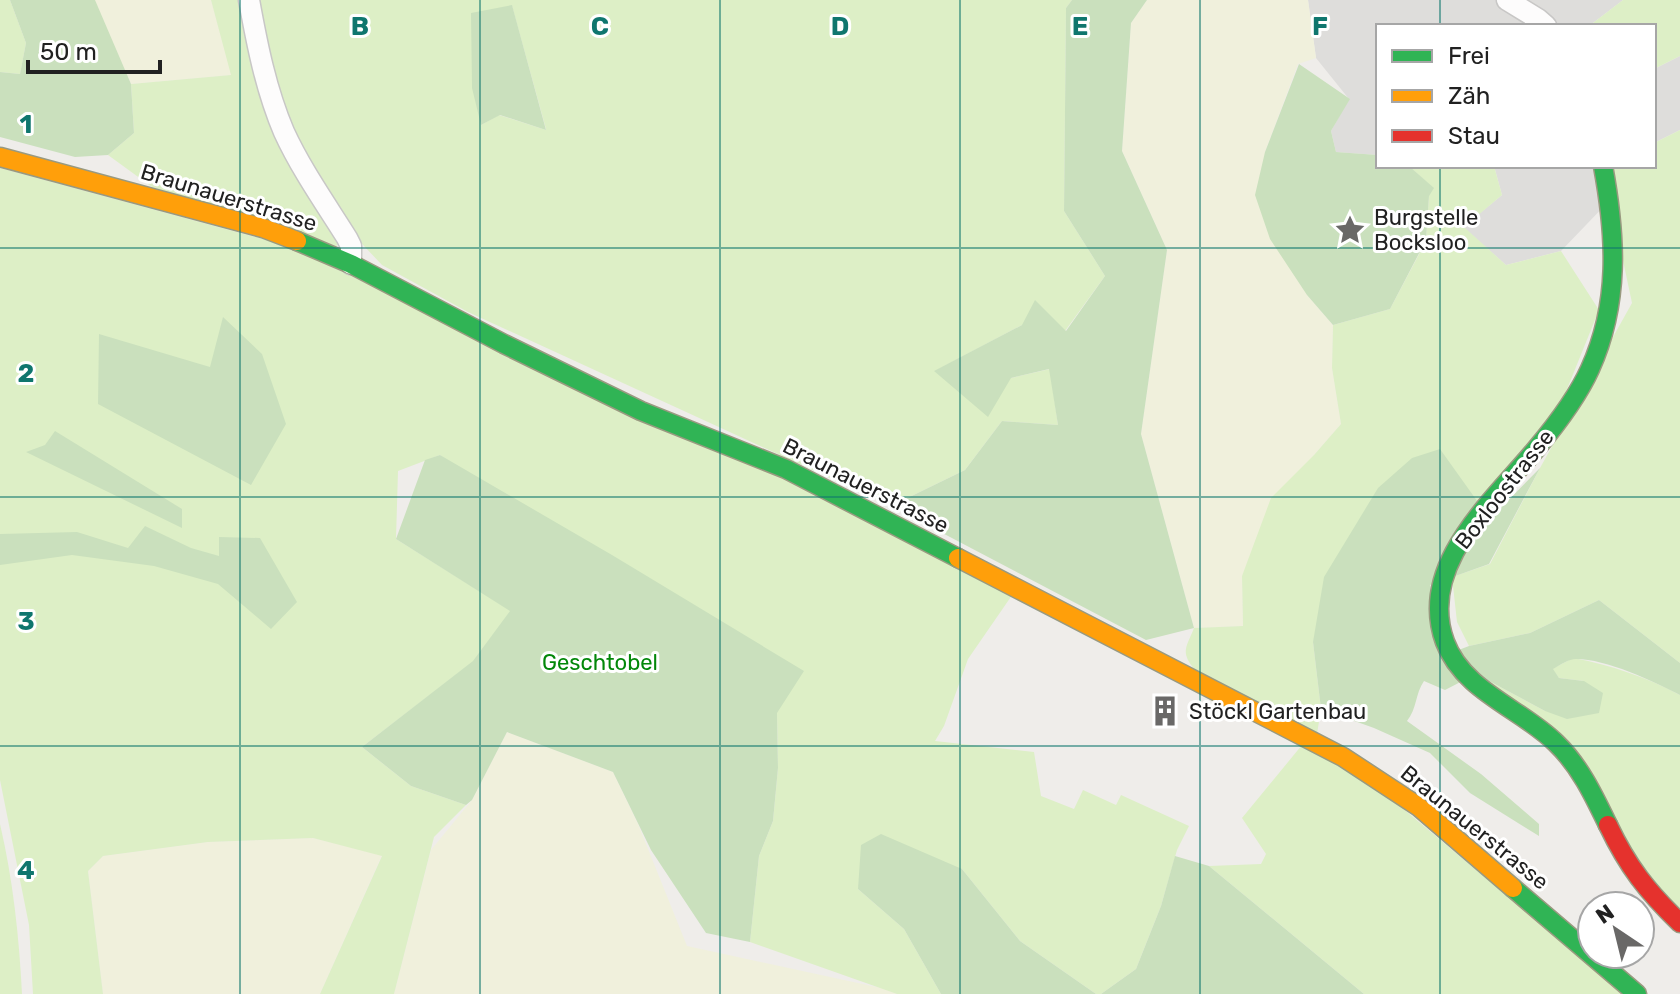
<svg xmlns="http://www.w3.org/2000/svg" width="1680" height="994" font-family="Rubik,sans-serif">
<style>
.residential{fill:#dedddb}
.farmland{fill:#f0f0dc}
.grass{fill:#ddefc6;fill-rule:evenodd}
.forest{fill:#cae0bd}
.lines{fill:none;stroke-linecap:round;stroke-linejoin:round}
.street-casing{stroke:#c8c7c6;stroke-width:23}
.fast-casing{stroke:#999a80;stroke-width:21}
.slow-casing{stroke:#999a80;stroke-width:21}
.jam-casing{stroke:#999a80;stroke-width:21}
.street{stroke:#fdfcfc;stroke-width:20}
.fast{stroke:#30b455;stroke-width:18}
.slow{stroke:#ff9f0a;stroke-width:18}
.jam{stroke:#e5322d;stroke-width:18}
.grid{fill:none;stroke:#0f766e;stroke-width:2;stroke-opacity:0.55}
.labels{text-anchor:middle;stroke-width:6;stroke-linejoin:round;paint-order:stroke}
.street-label{font-size:22px;fill:#212121;stroke:#fff}
.poi-label{font-size:22px;fill:#212121;stroke:#fff;text-anchor:start}
.park-label{font-size:22px;fill:#028709;stroke:#fff}
.grid-label{font-size:26px;text-anchor:middle;font-weight:bold;fill:#0f766e;stroke:#fff;stroke-width:6;stroke-linejoin:round;paint-order:stroke}
</style>
<rect width="100%" height="100%" fill="#efedea"/>
<g class="residential">
<polygon points="1308,0 1623,0 1589,26 1378,26 1378,155 1336,152 1331,131 1349,99 1316,58"/>
<polygon points="1680,56 1680,130 1654,143 1654,69"/>
<polygon points="1494,166 1622,166 1610,200 1561,251 1506,265 1463,227 1502,195"/>
</g>
<g class="farmland">
<polygon points="93,0 211,0 232,75 131,84"/>
<polygon points="1147,0 1308,0 1316,58 1298,64 1265,152 1307,295 1333,325 1332,368 1341,424 1314,455 1242,576 1243,626 1194,628 1141,434 1167,250 1122,151 1131,23"/>
<polygon points="507,732 613,772 638,824 687,946 881,988 897,994 394,994 431,850 472,800"/>
<polygon points="313,838 382,855 320,994 103,994 88,871 103,856 208,842"/>
</g>
<g class="grass">
<polygon points="0,0 10,0 26,43 20,74 0,72"/>
<polygon points="211,0 241,0 262,89 341,236 336,247 152,187 108,155 134,133 131,84 231,75"/>
<path d="M248,0h824l-6,8 -2,203 41,65 -40,55 -43,-6 -87,46 76,7 39,-9 8,56 -56,-4 -37,49 -74,36 -423,-194 -86,-47 -53,-56 -31,-50zM512,6l34,123v1l-47,-15 -18,10z"/>
<polygon points="1623,0 1680,0 1680,56 1654,69 1654,26 1589,26"/>
<polygon points="1680,130 1680,663 1599,600 1530,633 1469,646 1457,622 1452,577 1490,564 1540,468 1632,303 1603,166 1654,166 1654,143"/>
<path d="M1409,166h85l8,29 -38,32 42,38 55,-14 38,59 -38,94 -81,101 -167,137 8,67 -4,25 -122,-64c-15,-18 -9,-22 -1,-42l49,-2 -1,-50 29,-78 43,-43 27,-31 -9,-56 1,-43 57,-16 36,-68 3,-46 4,-7z"/>
<polygon points="0,168 285,245 1017,588 968,659 944,726 935,741 1034,752 1041,796 1074,809 1083,790 1116,805 1121,795 1189,826 1177,850 1161,906 1136,969 1101,994 1096,994 1020,941 962,869 858,889 904,929 941,994 897,994 750,942 759,856 773,821 778,768 777,713 440,455 398,471 396,539 511,611 474,661 362,747 411,786 466,805 434,837 394,994 320,994 382,856 313,838 208,842 103,856 88,871 103,994 33,994 29,925 0,780"/>
<path d="M1573,658c38,7 73,19 107,37v220l-22,-20 -72,-125 -110,-96 69,37 39,-30 -25,-3 -7,-9z"/>
<polygon points="1302,745 1376,786 1624,994 1364,994 1209,866 1261,864 1266,854 1242,818"/>
<path d="M0,824c13,56 19,112 22,170h-22z"/>
</g>
<g class="forest">
<polygon points="10,0 95,0 131,84 134,133 108,155 75,157 0,137 0,72 20,74 26,43"/>
<polygon points="1072,0 1147,0 1131,23 1122,151 1167,250 1141,434 1194,628 1146,640 891,506 965,470 1002,421 1058,425 1049,369 1011,378 988,417 934,371 1022,325 1035,300 1066,331 1105,276 1064,211 1066,8"/>
<polygon points="512,5 546,130 500,115 481,125 472,88 471,13"/>
<polygon points="1299,64 1350,99 1331,131 1336,152 1378,155 1378,166 1409,166 1434,188 1429,196 1426,240 1390,309 1333,325 1307,295 1270,239 1255,195 1265,152"/>
<polygon points="223,317 262,354 286,424 251,485 98,404 99,334 210,367"/>
<polygon points="55,431 182,509 182,528 26,452 45,445"/>
<path d="M1440,449l50,70 50,-51 -51,96 -59,21 13,71 26,-10 61,-13 69,-33 81,63v32c-27,-14 -74,-36 -104,-36 -7,0 -16,6 -23,10l6,9 25,3 19,12 -4,20 -32,6 -22,-8 -69,-37 -31,16 -21,-9c-9,13 -7,28 -17,40l74,53 58,50v12l-69,-43 -40,-40 -56,-25 -53,-19 -8,-67 11,-65 54,-89 34,-30z"/>
<polygon points="440,455 612,555 804,671 777,713 778,768 773,821 759,856 750,942 706,933 651,850 613,772 507,732 472,800 466,805 411,786 362,747 473,661 510,611 396,539 425,460"/>
<polygon points="145,526 191,548 219,556 219,537 260,538 297,602 271,629 218,584 154,566 72,555 0,565 0,534 77,532 128,548"/>
<polygon points="881,834 962,869 1020,941 1096,994 941,994 904,929 858,889 861,845"/>
<polygon points="1175,856 1209,866 1364,994 1101,994 1136,969 1161,906"/>
</g>
<g class="lines">
<g class="street-casing">
<g id="street">
<path d="M249,0c8,44 17,90 35,132 17,37 41,71 63,106l4,8v18"/>
<polyline points="1507,0 1538,19 1546,26"/>
</g>
</g>
<g class="fast-casing">
<g id="fast">
<path d="M1603,166c13,70 17,137 -13,203 -13,29 -34,56 -54,80 -44,53 -119,117 -91,193 18,49 77,67 111,101 24,23 38,53 52,82"/>
<polyline points="297,241 351,264 504,344 641,411 786,469 958,558"/>
<polyline points="1513,888 1637,994"/>
</g>
</g>
<g class="slow-casing">
<g id="slow">
<polyline points="0,157 263,228 297,241"/>
<polyline points="958,558 1343,757 1419,807 1513,888"/>
</g>
</g>
<g class="jam-casing">
<path id="jam" d="M1608,825c20,42 39,66 72,98"/>
</g>
<use href="#street" class="street"/>
<use href="#fast" class="fast"/>
<use href="#slow" class="slow"/>
<use href="#jam" class="jam"/>
</g>
<path class="grid" d="M240,0v994M480,0v994M720,0v994M960,0v994M1200,0v994M1440,0v26M1440,166v828M0,248h1680M0,497h1680M0,746h1680"/>
<defs>
<g id="sight-bare" transform="scale(2.4)"><path d="M0-6L1.8-2.2L6-1.7L2.9 1.2L3.7 5.4L0 3.3L-3.7 5.4L-2.9 1.2L-6-1.7L-1.8-2.2Z" fill="#696867" stroke="#fff" stroke-width="2.5" paint-order="stroke"/></g>
<g id="building-bare" transform="scale(2.4)"><path d="M-4-6H4V6H1V3H-1V6H-4ZM-2.5-4.3h1.7v1.8h-1.7ZM.8-4.3h1.7v1.8H.8ZM-2.5-1h1.7V.8h-1.7ZM.8-1h1.7V.8H.8Z" fill="#696867" stroke="#fff" stroke-width="2.5" paint-order="stroke"/></g>
</defs>
<g fill-rule="evenodd">
<use href="#sight-bare" x="1350" y="230"/>
<use href="#building-bare" x="1165" y="711"/>
</g>
<g class="labels">
<g class="street-label">
<text transform="translate(229 197) rotate(17)" y="8">Braunauerstrasse</text>
<text transform="translate(866 485) rotate(27)" y="8">Braunauerstrasse</text>
<text transform="translate(1504 489) rotate(-52)" y="8">Boxloostrasse</text>
<text transform="translate(1475 827) rotate(39)" y="8">Braunauerstrasse</text>
</g>
<g class="poi-label">
<text x="1374" y="225">Burgstelle<tspan x="1374" dy="25">Bocksloo</tspan></text>
<text x="1189" y="719">Stöckl Gartenbau</text>
</g>
<g class="park-label">
<text x="600" y="670">Geschtobel</text>
</g>
</g>
<g class="grid-label">
<text x="360" y="35">B</text>
<text x="600" y="35">C</text>
<text x="840" y="35">D</text>
<text x="1080" y="35">E</text>
<text x="1320" y="35">F</text>
<text x="26" y="133">1</text>
<text x="26" y="382">2</text>
<text x="26" y="630">3</text>
<text x="26" y="879">4</text>
</g>
<rect x="1376" y="24" width="280" height="144" fill="#ffffff" stroke="#a6a6a6" stroke-width="2"/>
<rect x="1392" y="50" width="40" height="12" fill="#30b455" stroke="#a6a6a6" stroke-width="2"/>
<text x="1448" y="64" font-size="24" fill="#212121">Frei</text>
<rect x="1392" y="90" width="40" height="12" fill="#ff9f0a" stroke="#a6a6a6" stroke-width="2"/>
<text x="1448" y="104" font-size="24" fill="#212121">Zäh</text>
<rect x="1392" y="130" width="40" height="12" fill="#e5322d" stroke="#a6a6a6" stroke-width="2"/>
<text x="1448" y="144" font-size="24" fill="#212121">Stau</text>
<g transform="translate(1616 930) rotate(325)"><circle r="38" fill="#ffffff" stroke="#a6a6a6" stroke-width="2"/>
<path d="M0-6L14 30L0 20L-14 30Z" fill="#696867"/>
<text y="-12" font-size="22" font-weight="bold" text-anchor="middle" fill="#212121">N</text>
</g>
<path d="M28 60v12h132v-12" fill="none" stroke="#212121" stroke-width="4"/>
<text x="40" y="60" font-size="24" fill="#212121" stroke="#ffffff" stroke-width="6" paint-order="stroke">50 m</text>
</svg>
